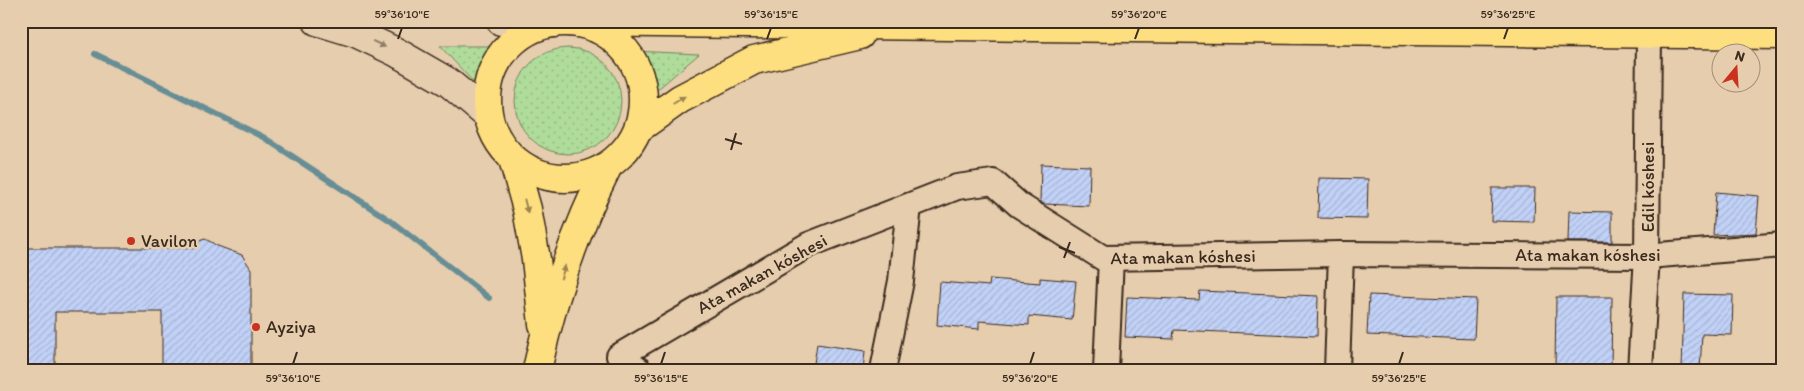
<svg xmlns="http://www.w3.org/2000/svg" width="1804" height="391" font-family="Itim,sans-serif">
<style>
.grass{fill:url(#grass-dots);stroke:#75835c}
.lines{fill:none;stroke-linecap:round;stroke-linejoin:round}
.stream{stroke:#678e95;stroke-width:6}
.building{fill:url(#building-hatch);stroke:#3b2a1e}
.street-casing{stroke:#3b2a1e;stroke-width:28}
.secondary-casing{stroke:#3b2a1e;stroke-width:31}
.primary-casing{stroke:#3b2a1e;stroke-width:31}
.street{stroke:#e6cdae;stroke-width:24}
.secondary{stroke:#e6cdae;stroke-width:28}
.primary{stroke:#fedf80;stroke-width:28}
.oneway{fill:#907c66}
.oneway2{fill:#9c844f}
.ticks{fill:none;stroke:#3b2a1e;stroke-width:2}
.poi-dot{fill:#c8321e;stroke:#e6cdae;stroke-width:2}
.labels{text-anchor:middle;stroke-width:5;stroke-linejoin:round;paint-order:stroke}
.street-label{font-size:18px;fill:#3b2a1e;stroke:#e6cdae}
.poi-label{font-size:18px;fill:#3b2a1e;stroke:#e6cdae;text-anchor:start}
.neatline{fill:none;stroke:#3b2a1e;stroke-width:2}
.ticks-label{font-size:12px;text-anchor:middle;fill:#3b2a1e}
</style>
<defs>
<pattern id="grass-dots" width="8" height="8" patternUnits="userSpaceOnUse" patternTransform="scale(1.25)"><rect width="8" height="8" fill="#afdc9a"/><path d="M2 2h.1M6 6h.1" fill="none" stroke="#97bd84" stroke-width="1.8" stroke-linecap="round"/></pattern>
<pattern id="building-hatch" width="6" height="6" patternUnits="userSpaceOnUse" patternTransform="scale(1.25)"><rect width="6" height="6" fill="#c1d1f7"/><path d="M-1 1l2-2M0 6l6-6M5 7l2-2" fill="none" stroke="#a7b4d3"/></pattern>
</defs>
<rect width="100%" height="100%" fill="#e6cdae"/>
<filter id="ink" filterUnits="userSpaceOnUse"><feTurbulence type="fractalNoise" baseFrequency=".02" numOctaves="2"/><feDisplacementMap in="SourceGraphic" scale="10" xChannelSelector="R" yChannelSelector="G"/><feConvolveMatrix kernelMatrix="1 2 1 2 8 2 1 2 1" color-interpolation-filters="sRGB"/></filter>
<g filter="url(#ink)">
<g class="grass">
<polygon points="440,46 497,46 483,63 476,85"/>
<circle cx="568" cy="101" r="53"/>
<path d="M631,51l68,3 -47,40c-3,-18 -8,-30 -21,-43z"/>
</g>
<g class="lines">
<polyline class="stream" points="95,54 263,137 391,221 489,298"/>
</g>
<g class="building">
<polygon points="1041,164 1090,166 1089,206 1044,204 1040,202"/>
<polygon points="1319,178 1368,179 1367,219 1318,218"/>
<polygon points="1492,188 1535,188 1534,222 1491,221"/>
<polygon points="1716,192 1759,196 1756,233 1713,235"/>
<polygon points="1569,211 1612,212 1612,242 1568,242"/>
<polygon points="205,239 213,243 215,245 242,255 251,269 251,370 162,370 162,312 55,312 55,370 21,370 21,248 196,248 199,241"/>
<polygon points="1040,278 1076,281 1072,320 1029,316 1029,325 979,321 979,329 937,325 940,282 989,286 990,279 1040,283"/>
<polygon points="1200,291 1318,296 1317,336 1174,330 1173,339 1125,337 1127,297 1199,300"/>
<polygon points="1684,294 1733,295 1732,335 1702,334 1700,370 1682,370"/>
<polygon points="1369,295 1476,299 1474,339 1367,335"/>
<polygon points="1556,297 1612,297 1611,370 1555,370"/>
<polygon points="817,344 865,351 863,370 813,370"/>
</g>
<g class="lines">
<g class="street-casing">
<g id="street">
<polyline points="639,370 619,356 808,245 957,187 993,182 1019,205 1103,258 1341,254 1647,256 1783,245"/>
<polyline points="883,370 901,281 909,206"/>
<polyline points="1106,370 1111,258"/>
<polyline points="1337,370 1341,254"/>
<polyline points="1640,370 1647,256 1649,34 1644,21"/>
</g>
</g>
<g class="secondary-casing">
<g id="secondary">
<polyline points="317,21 356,33 396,52 448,82 487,115"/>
<polyline points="501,21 554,23"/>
</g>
</g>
<g class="primary-casing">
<g id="primary">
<polyline points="569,22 1783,35"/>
<circle cx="565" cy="100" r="78"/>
<polyline points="639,128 680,99 754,60 860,35"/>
<polyline points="513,159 527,209 536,259 543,324"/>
<path d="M537,370c15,-71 38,-139 71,-204"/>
</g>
</g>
<use href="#street" class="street"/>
<use href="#secondary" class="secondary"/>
<use href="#primary" class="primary"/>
</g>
<defs><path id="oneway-solid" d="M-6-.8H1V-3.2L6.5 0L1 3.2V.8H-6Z" transform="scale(1.25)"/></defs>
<use class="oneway" href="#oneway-solid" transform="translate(379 44) rotate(25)"/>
<g class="oneway2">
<use href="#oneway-solid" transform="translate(679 100) rotate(-32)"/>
<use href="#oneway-solid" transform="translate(526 206) rotate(76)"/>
<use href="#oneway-solid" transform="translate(563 272) rotate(-72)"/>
</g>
</g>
<path class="ticks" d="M398,39l4,-11M767,39l4,-11M1135,39l4,-11M1504,39l4,-11M725,139l17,5M731,150l5,-17M1059,247l16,6M1064,258l6,-16M293,364l4,-12M661,364l4,-12M1030,364l4,-12M1399,364l4,-12"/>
<g class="poi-dot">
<circle cx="131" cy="241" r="5"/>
<circle cx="256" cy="327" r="5"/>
</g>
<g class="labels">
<g class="street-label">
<text transform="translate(1648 187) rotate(-90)" y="6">Edil kóshesi</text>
<text x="1588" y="261">Ata makan kóshesi</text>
<text transform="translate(1183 257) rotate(-1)" y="6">Ata makan kóshesi</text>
<text transform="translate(762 274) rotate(-29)" y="6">Ata makan kóshesi</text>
</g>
<g class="poi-label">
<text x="141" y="247">Vavilon</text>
<text x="266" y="333">Ayziya</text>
</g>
</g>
<rect width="1804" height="391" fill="none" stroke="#e6cdae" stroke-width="55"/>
<g transform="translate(1736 68) rotate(18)"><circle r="24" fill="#e6cdae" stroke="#a28c74"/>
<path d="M0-4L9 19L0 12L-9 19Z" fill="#c8321e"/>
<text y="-8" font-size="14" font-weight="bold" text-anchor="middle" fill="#3b2a1e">N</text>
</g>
<rect x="28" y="28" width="1748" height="336" class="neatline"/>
<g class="ticks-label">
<text x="402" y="18">59°36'10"E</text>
<text x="771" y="18">59°36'15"E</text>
<text x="1139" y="18">59°36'20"E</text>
<text x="1508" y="18">59°36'25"E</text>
<text x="293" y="382">59°36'10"E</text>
<text x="661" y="382">59°36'15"E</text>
<text x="1030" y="382">59°36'20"E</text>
<text x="1399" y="382">59°36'25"E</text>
</g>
</svg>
